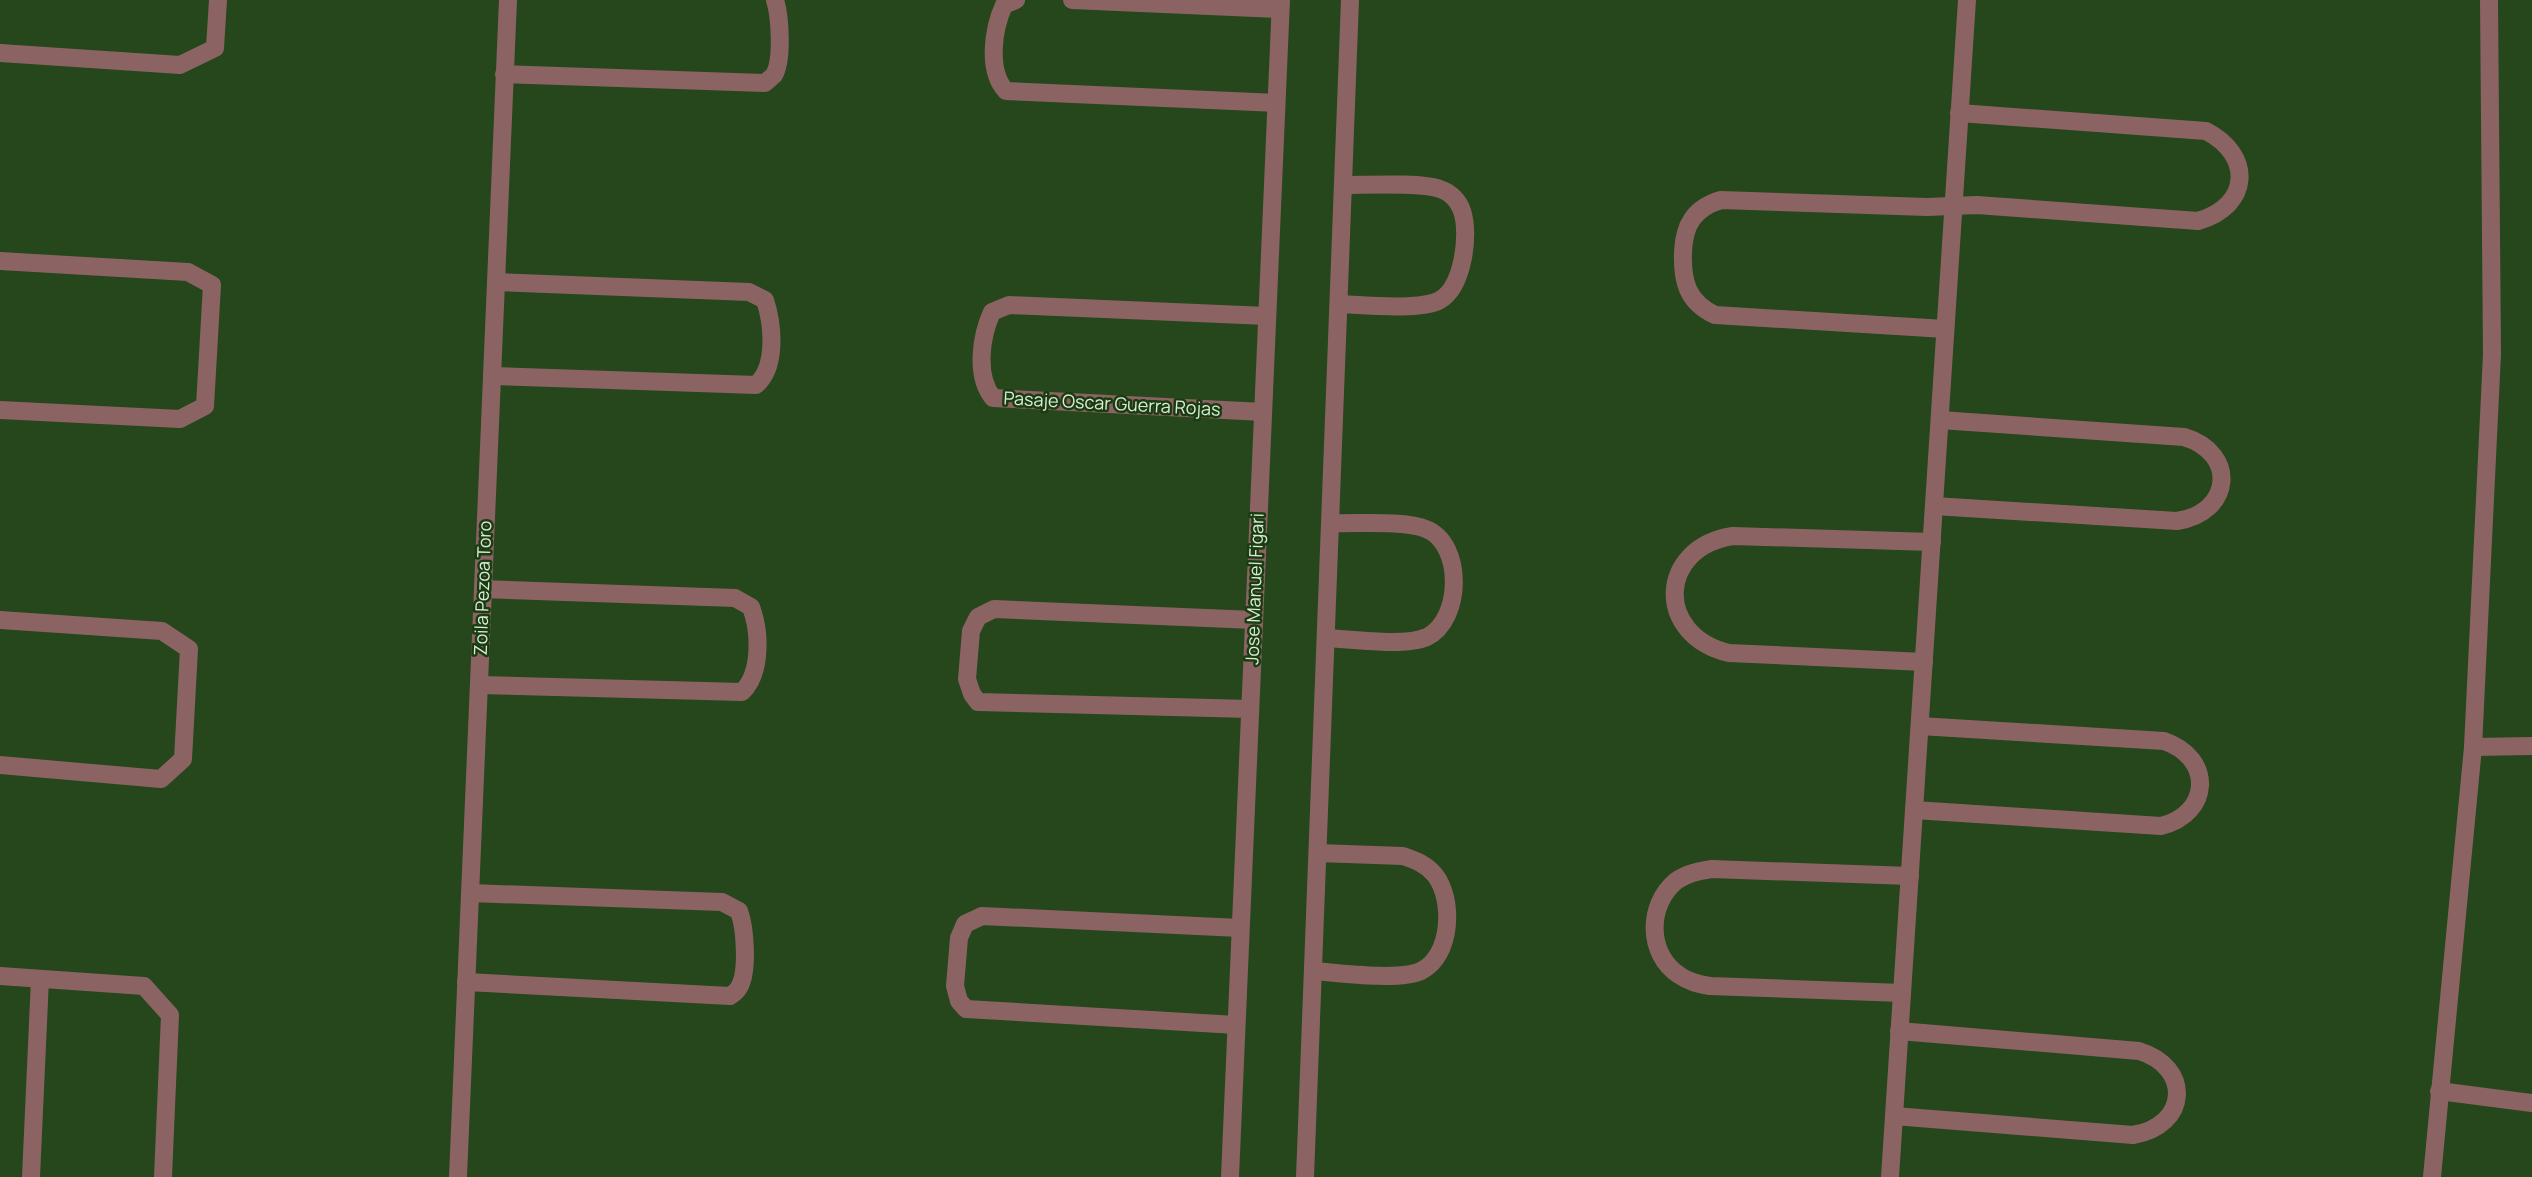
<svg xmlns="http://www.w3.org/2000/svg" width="2532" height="1177" font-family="Manrope,sans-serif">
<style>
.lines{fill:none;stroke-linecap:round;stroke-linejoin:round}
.minor{stroke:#8c6363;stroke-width:18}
.labels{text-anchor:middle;stroke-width:5;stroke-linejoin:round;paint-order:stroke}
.street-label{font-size:18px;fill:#d8ecd3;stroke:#1b3c12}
</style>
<rect width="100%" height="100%" fill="#26461c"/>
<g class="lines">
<g class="minor">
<path d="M1016,0l-12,5c-11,24 -17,66 2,86l270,12"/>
<polyline points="1072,0 1280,9"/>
<polyline points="0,53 180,65 215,48 218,0"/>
<path d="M504,74l261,9c1,-1 8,-7 9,-8 9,-15 6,-59 1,-75"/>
<polyline points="0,261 188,272 212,285 205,406 180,419 0,410"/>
<path d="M1339,304c24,1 81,7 101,-4 23,-13 30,-66 22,-89 -3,-10 -12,-19 -22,-22 -20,-7 -73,-4 -97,-4"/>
<path d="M1945,329l-230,-14c-28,-13 -33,-34 -32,-63 1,-27 11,-44 38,-52l206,7 50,-2 221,16c53,-15 55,-66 8,-90l-247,-18"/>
<path d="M492,376l264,9c21,-18 17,-60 9,-85l-16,-8 -253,-10"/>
<path d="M1263,412l-270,-14c-18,-22 -12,-62 -1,-86l17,-7 258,11"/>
<path d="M1934,506l243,15c55,-8 61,-68 7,-84l-244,-17"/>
<polyline points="0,620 162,631 189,649 183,759 161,779 0,765"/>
<path d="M1326,638c25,1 79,9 101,-1 35,-17 37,-93 -1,-108 -21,-9 -71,-5 -95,-6"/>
<path d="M1924,662l-195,-9c-75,-18 -71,-106 4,-117l199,6"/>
<path d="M479,685l263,7c20,-19 18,-61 9,-85l-16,-9 -252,-9"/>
<polyline points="1250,709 978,702 972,694 967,679 971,631 978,617 994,609 1254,620"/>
<polyline points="2473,747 2532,746"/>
<path d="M1914,810l247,16c50,-12 53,-68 3,-85l-244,-15"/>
<path d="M1314,971c25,2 86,10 107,0 31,-15 33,-72 14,-96 -9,-11 -20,-15 -32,-19l-85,-3"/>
<polyline points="0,976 144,986 170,1015 163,1177"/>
<path d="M466,982l264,14c3,-2 6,-4 8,-7 11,-15 7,-62 1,-78l-17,-9 -252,-9"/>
<path d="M1902,993l-192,-7c-12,-2 -21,-4 -31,-11 -32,-21 -32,-70 -3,-94 11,-8 24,-10 36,-12l198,7"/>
<polyline points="1236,1025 966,1009 959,1001 955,986 959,938 965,924 982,916 1240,928"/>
<polyline points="2439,1091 2532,1103"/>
<path d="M1894,1116l239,19c56,-9 59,-68 6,-84l-240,-20"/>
<polyline points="31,1177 40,979"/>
<polyline points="458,1177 508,0"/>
<polyline points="1230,1177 1281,0"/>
<polyline points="1305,1177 1350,0"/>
<polyline points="1890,1177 1967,0"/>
<polyline points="2432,1177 2473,747 2492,354 2489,0"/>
</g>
</g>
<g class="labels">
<g class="street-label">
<text transform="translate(1112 404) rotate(3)" y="6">Pasaje Oscar Guerra Rojas</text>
<text transform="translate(483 588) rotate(-88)" y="6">Zoila Pezoa Toro</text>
<text transform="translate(1255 589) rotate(-88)" y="6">Jose Manuel Figari</text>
</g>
</g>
</svg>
